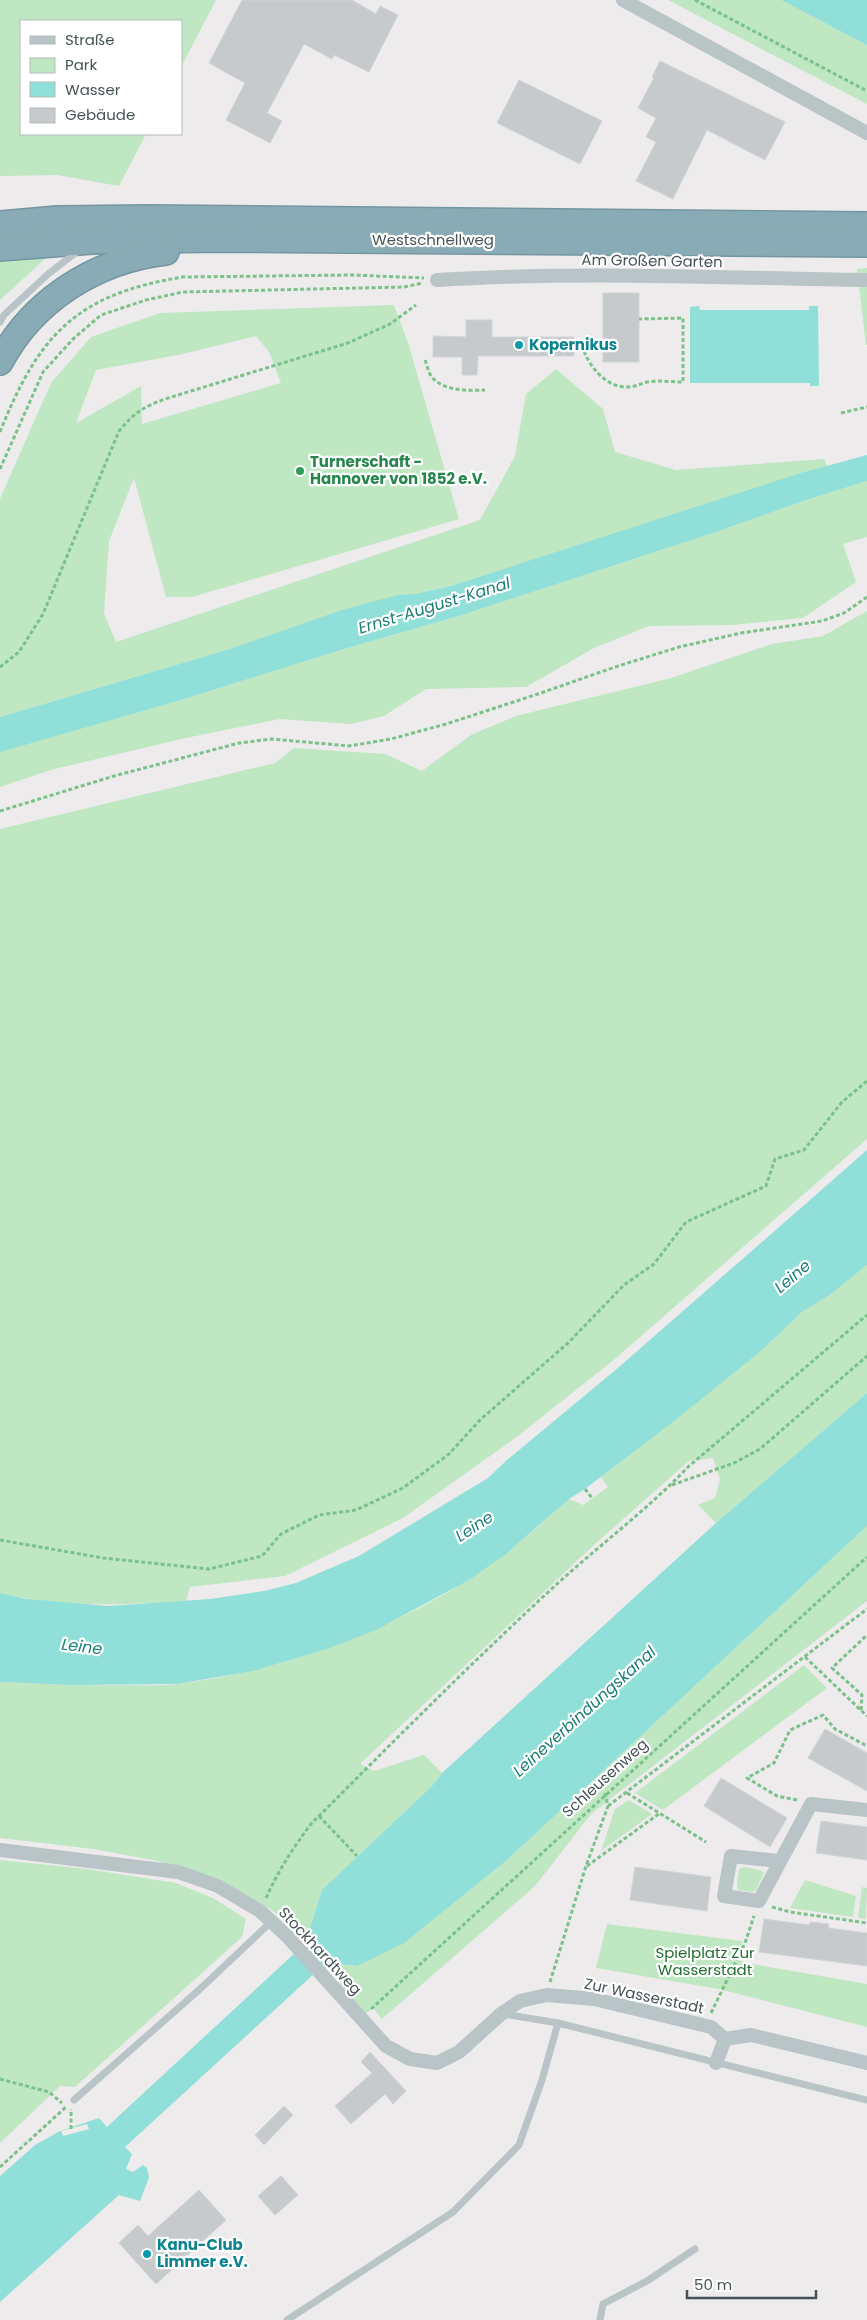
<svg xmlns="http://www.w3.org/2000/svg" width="867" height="2320" font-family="Poppins,sans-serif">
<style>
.green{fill:#bee7c2;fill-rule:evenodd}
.water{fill:#90dfd8}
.pier{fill:#eeebec}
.building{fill:#c6cacd;stroke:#d0d4d6}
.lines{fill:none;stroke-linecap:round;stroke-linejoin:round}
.highway-casing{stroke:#7496a0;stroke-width:28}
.path{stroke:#7bc18a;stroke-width:3;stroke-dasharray:4 2.5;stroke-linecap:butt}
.lane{stroke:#b8c4c6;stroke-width:7}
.street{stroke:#b8c4c6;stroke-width:14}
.highway{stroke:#89abb5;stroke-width:25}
.culture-dot{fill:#0f9aa8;stroke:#fff;stroke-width:2}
.leisure-dot{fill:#2e9e5b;stroke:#fff;stroke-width:2}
.labels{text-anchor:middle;stroke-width:4.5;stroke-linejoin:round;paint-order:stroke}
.street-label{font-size:15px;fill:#465356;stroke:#fff}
.culture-label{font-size:15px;font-weight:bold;fill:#0d838f;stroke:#fff;text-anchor:start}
.leisure-label{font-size:15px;font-weight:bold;fill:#27864d;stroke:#fff;text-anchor:start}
.park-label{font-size:15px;fill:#216d31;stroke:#fff}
.water-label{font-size:16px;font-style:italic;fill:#1b7f76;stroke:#fff}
</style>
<rect width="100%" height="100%" fill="#eeebec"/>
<g class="green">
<polygon points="0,0 216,0 181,67 181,21 21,21 21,134 146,134 119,186 57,175 0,176"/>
<polygon points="668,0 781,0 867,45 867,104"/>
<polygon points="47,257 0,300 0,261"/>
<polygon points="867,268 867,345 866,345 857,269"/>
<path d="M394,305l15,41 50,173 -267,78h-26l-32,-119 -25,63 -5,72 12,29 364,-122 35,-64 11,-62 30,-25 47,40 12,43 61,18 148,-11 3,7 -376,120 -36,8 -17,1 -165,53 -233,69v-218l51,-116 40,-46 69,-24zM256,336l13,16 12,31 -139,41 -1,-38 -65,37 20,-53 82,-15z"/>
<polygon points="867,481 867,537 843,544 856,582 803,618 732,625 649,626 594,648 526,687 426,689 384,716 351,724 280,719 186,738 54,769 0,787 0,751 181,700 344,649 459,616 713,533 809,499"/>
<path d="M867,611v528l-251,219 -98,78 -115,82 -118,58 -95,11 -4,14c-63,4 -124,7 -186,-8v-764l275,-66 19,-15 91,6 37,17 49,-36 45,-19 155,-38 101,-34 51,-8z"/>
<path d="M867,1265v128l-151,130 -18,-18 17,-7 5,-19 -7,-21 -24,3 -93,82 -236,221 14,7 50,-16 18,18 -10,13 -110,104 -16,51 -34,-31 -52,-31 -67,-19 -60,-11 -93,-11v-156c44,2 88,4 133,3 15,0 30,1 45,-1 103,-13 202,-49 290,-104 37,-23 69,-52 101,-81l14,6 25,-18 -7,-10 160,-126 41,-39 29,-18z"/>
<polygon points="867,1526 867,1601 592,1813 535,1886 382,2019 373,2008 361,2018 340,1995 339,1964 357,1966 403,1944 507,1860"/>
<polygon points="804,1665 827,1688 663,1810 635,1793"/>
<polygon points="629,1800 652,1814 601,1851 615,1809"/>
<polygon points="0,1860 87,1869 176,1883 213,1898 246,1919 242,1937 75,2087 60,2086 0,2143"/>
<polygon points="743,1867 760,1870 764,1873 756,1890 752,1892 738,1890 737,1884 739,1870"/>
<polygon points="805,1880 856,1896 853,1917 790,1908"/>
<polygon points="862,1887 867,1888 866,1919 858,1918"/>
<polygon points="607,1924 742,1941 740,1960 747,1963 867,1984 867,2027 719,1989 596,1968"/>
</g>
<g class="water">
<polygon points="781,0 867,0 867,45"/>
<polygon points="699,306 700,310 809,310 809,306 818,306 819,386 810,386 810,383 690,383 690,307"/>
<polygon points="867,455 867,481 809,499 713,533 459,616 344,649 181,700 0,752 0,717 233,648 342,610 398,595 415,594 451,586 801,473"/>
<polygon points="867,1150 867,1265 831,1294 802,1312 761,1351 674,1421 585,1489 569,1499 506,1554 469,1580 376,1630 324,1650 253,1671 177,1684 70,1685 0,1682 0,1593 27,1599 109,1606 210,1599 264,1591 296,1583 359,1556 488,1478 507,1460 619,1367"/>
<polygon points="867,1393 867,1526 507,1860 403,1944 357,1966 339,1964 315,1973 125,2147 132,2154 126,2169 133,2172 143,2165 147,2168 149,2178 140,2201 119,2195 0,2302 0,2176 35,2145 60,2131 99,2118 107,2127 123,2112 296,1952 306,1941 322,1890 432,1786 442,1773 716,1523"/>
</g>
<polygon class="pier" points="87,2124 89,2129 63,2136 61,2131"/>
<g class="building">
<polygon points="242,0 352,0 376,14 380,6 398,15 369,72 334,55 332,59 304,44 267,113 282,121 270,143 226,120 245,83 209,63"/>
<polygon points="660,61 785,122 765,160 707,130 673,199 636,181 656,142 646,137 656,118 638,108 654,78 652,77"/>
<polygon points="519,80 602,121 580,164 497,123"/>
<rect x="603" y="293" width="36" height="69"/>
<polygon points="466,320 492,320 492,337 574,337 574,356 478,356 477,375 462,375 462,357 433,357 433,336 466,337"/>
<polygon points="825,1729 867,1753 867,1791 808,1758"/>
<polygon points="721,1778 787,1818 770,1847 704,1806"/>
<polygon points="821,1821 867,1827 867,1860 816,1853"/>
<polygon points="635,1867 711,1877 707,1911 630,1900"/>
<polygon points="764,1919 809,1925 810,1922 829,1924 828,1928 867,1933 867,1966 759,1952"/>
<polygon points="370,2052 406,2091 393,2104 385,2094 351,2124 335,2106 372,2073 361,2062"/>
<polygon points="284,2106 293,2115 264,2145 255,2135"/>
<polygon points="281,2176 298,2195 275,2215 258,2196"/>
<polygon points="199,2190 226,2220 156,2284 119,2243 138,2225 148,2236"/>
</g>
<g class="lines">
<g class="highway-casing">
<g id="highway">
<polyline points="0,224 57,219 147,218 867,225"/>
<polyline points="0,248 92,241 216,239 867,244"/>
<path d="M0,362c33,-62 96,-102 166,-110"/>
</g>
</g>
<g class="path">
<polyline points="695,0 867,91"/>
<path d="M582,345c5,19 23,43 46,42 7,0 12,-3 19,-5 11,-2 24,0 36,0v-64l-44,1"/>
<path d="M425,360c2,5 3,11 6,16 11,15 37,15 54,14"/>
<polyline points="841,413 867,407"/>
<path d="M0,432c39,-98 77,-138 183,-155l170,-2 71,3"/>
<polyline points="0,469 43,372 73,339 101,315 146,300 183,292 404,287 423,283"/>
<path d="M0,667l19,-15 24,-38 76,-183c15,-18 24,-24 46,-32l183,-56 42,-19 26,-19"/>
<polyline points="0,811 114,776 239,743 272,739 349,746 391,739 446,724 538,694 615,667 679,647 741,633 822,621 844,613 867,597"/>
<polyline points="672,1485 734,1463 760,1449 867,1356"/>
<polyline points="585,1489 592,1498"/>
<polyline points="0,1540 103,1558 209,1569 262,1556 281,1534 319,1515 356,1510 403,1488 449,1454 480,1420 568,1343 624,1285 654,1264 686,1222 766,1186 775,1159 804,1150 842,1102 867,1081"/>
<polyline points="805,1657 867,1716"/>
<polyline points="861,1710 862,1695 832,1668 867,1635"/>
<polyline points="627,1793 706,1842"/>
<polyline points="797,1800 777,1796 747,1778 774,1763 790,1730 823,1715 835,1729 867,1746"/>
<polyline points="608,1806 867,1609"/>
<polyline points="319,1816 357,1856"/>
<polyline points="587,1866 660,1813"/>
<path d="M266,1898c12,-27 27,-50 45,-74 81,-81 162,-163 247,-241 43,-39 90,-74 130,-116l179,-152"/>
<polyline points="772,1907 790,1912 867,1923"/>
<polyline points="550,1982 586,1866 608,1806 605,1793"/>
<polyline points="371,2009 867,1557"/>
<polyline points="711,2013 745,1943 754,1916"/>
<polyline points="0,2079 49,2092 62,2103"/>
<polyline points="71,2129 71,2109"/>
<polyline points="0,2167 66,2107"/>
</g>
<g class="lane">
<polyline points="0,322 4,315 47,275 79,250"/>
<polyline points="503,2014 558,2023 867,2100"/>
<polyline points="74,2100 200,1989 271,1922"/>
<polyline points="287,2320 453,2212 519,2145 542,2080 558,2023"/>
<polyline points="600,2320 603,2304 647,2281 695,2249"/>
</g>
<g class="street">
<polyline points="623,0 867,133"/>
<path d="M437,280c143,-9 287,-2 430,0"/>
<polyline points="0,1850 178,1872 218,1886 260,1911 287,1936 386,2046 410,2059 437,2063 459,2052 501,2014 520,2001 547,1995 594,1999 711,2027 725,2039 751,2035 867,2063"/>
<polyline points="779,1861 731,1856 724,1896 759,1901 811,1804 867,1810"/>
<polyline points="716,2063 725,2039"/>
</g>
<use href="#highway" class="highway"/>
</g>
<g class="culture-dot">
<circle cx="519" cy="345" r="5"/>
<circle cx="147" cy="2254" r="5"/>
</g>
<circle class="leisure-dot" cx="300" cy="471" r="5"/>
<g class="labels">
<g class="street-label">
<text x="433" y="245">Westschnellweg</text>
<text transform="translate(652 261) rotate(1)" y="5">Am Großen Garten</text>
<text transform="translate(605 1778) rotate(-42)" y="5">Schleusenweg</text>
<text transform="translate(320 1951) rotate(47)" y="5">Stockhardtweg</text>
<text transform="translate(644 1996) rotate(12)" y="5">Zur Wasserstadt</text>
</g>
<g class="culture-label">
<text x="529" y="350">Kopernikus</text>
<text x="157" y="2250">Kanu-Club<tspan x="157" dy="17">Limmer e.V.</tspan></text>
</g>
<g class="leisure-label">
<text x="310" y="467">Turnerschaft -<tspan x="310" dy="17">Hannover von 1852 e.V.</tspan></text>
</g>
<g class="park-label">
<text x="705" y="1958">Spielplatz Zur<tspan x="705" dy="17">Wasserstadt</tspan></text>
</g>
<g class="water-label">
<text transform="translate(434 605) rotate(-17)" y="6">Ernst-August-Kanal</text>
<text transform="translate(792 1276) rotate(-40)" y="6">Leine</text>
<text transform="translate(474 1526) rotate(-33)" y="6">Leine</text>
<text transform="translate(82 1646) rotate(7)" y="6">Leine</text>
<text transform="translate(584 1711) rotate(-42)" y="6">Leineverbindungskanal</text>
</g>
</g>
<rect x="20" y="20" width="162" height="115" fill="#ffffff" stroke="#b5babb"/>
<rect x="30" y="36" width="25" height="8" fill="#b8c4c6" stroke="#b5babb"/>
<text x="65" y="45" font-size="15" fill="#465356">Straße</text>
<rect x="30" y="58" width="25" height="15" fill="#bee7c2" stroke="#b5babb"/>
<text x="65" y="70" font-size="15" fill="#465356">Park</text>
<rect x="30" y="82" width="25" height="15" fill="#90dfd8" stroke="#b5babb"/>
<text x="65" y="95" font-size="15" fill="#465356">Wasser</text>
<rect x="30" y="108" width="25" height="15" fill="#c6cacd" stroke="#b5babb"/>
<text x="65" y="120" font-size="15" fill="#465356">Gebäude</text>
<path d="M687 2290v8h129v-8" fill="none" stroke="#465356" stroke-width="2.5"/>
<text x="694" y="2290" font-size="15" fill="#465356" stroke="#ffffff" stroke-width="4" paint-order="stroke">50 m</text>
</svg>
